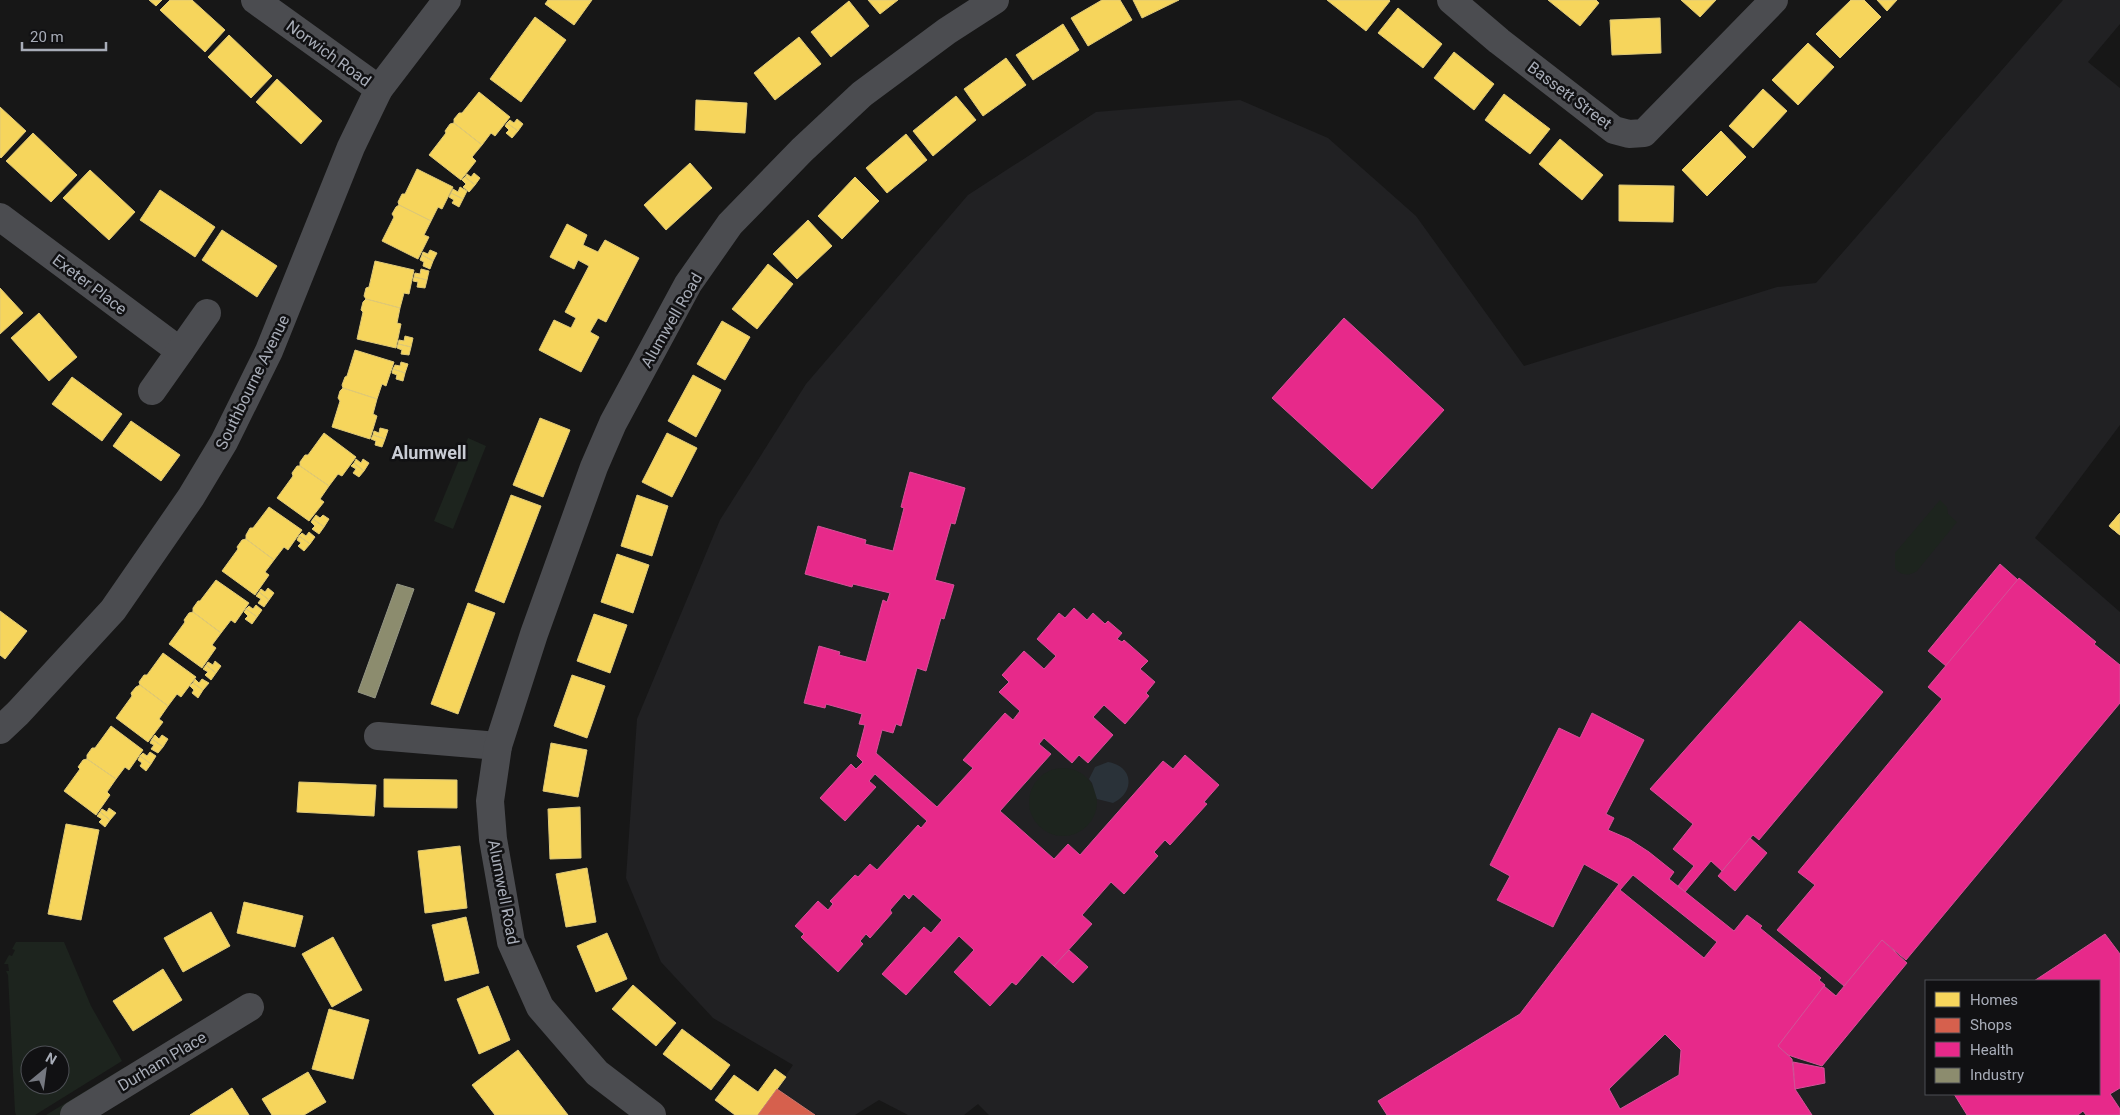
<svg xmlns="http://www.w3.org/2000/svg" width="2120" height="1115" font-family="Roboto,sans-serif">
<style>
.built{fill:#212123;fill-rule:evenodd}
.green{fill:#1d241e;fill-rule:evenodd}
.water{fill:#2a3239}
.homes{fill:#f6d55c;stroke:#dfc978}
.shops{fill:#d6604d;stroke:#c8776d}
.health{fill:#e7298a;stroke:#d45198;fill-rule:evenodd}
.industry{fill:#8c8c6e;stroke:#949684}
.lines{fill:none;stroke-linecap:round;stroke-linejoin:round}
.minor{stroke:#4b4c50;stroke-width:28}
.labels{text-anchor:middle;stroke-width:5;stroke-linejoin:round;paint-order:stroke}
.street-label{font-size:16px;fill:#a8adb8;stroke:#111113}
.neighbourhood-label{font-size:18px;font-weight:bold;fill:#c9ccd4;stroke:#111113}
</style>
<rect width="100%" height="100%" fill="#171717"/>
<path class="built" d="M2063,0h57v24l-32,38 32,26v337l-85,113 85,74v503h-1131l-11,-11 -14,11h-56l-29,-15 -24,15h-97l35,-50 -80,-47 -52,-56 -35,-84 11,-159 83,-199 86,-136 162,-189 128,-83 144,-12 88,38 88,78 108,150 253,-79 39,-4zM1926,981h173v113h-173z"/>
<g class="green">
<polygon points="468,438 486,446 453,529 434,521"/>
<path d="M1940,500l7,7 1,7 9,8 -40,49c-8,5 -16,5 -22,-3v-15z"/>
<circle cx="1063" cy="802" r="34"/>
<path d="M16,942h48l27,64 31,55 -87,54h-19l-1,-3 -7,-137 -2,-4h3l-1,-7h-4l5,-9 3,1 3,-6 -3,-1zM30,1055h30v30h-30z"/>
<polygon points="125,1067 127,1070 61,1115 46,1115"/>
</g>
<path class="water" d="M1108,762c25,4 28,30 5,41l-16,-4 -5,-16 -3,-4 6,-12z"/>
<g class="homes">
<polygon points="149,0 162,0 156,6"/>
<polygon points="170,0 192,0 225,30 205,52 160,10"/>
<polygon points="548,0 592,0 574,25 545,4"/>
<polygon points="868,0 898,0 880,14"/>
<polygon points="1102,0 1120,0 1132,20 1088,46 1071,18"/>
<polygon points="1133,0 1179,0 1142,18"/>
<polygon points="1327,0 1389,0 1390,1 1366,31"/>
<polygon points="1548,0 1596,0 1599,3 1580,26"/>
<polygon points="1681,0 1716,0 1700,17"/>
<polygon points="1851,0 1864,0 1881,17 1840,58 1816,34"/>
<polygon points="1877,0 1897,0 1887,11"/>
<polygon points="849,1 869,26 831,57 811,32"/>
<polygon points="1398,8 1442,44 1423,68 1378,33"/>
<polygon points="535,17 566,40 521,102 490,79"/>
<polygon points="1660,18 1661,53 1612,55 1610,20"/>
<polygon points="1063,24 1079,50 1033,80 1016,55"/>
<polygon points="229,35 272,76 251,98 208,57"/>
<polygon points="799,37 821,64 775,100 754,73"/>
<polygon points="1808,43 1834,67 1798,105 1772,80"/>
<polygon points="1454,52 1494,84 1474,110 1434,78"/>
<polygon points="1006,58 1026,85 983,116 964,89"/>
<polygon points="277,79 322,121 301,144 256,102"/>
<polygon points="1763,89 1787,111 1753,148 1729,126"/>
<polygon points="479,92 510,117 495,136 491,133 482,145 454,123 454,119 459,113 462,113"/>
<polygon points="1504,94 1550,129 1530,154 1485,120"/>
<polygon points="956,96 976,120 933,156 913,131"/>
<polygon points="696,100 747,103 745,133 695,130"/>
<polygon points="0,107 26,131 1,158 0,157"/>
<polygon points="517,119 523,124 518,131 507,123 510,120 514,123"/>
<polygon points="454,123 482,145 472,157 476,161 461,180 429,155 446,133 445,131 450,124"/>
<polygon points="507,123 518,131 512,138 506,133 509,130 505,126"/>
<polygon points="1721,131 1746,157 1707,196 1682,170"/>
<polygon points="33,133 77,175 51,202 6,161"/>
<polygon points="906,134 927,160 887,193 866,168"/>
<polygon points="1560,139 1603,175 1582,200 1539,164"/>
<polygon points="690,163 712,188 666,230 644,205"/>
<polygon points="417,169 453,187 442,209 438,207 431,221 399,205 398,202 402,194 405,194"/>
<polygon points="90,170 135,212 109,240 63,198"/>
<polygon points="474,173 480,178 475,185 465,177 467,174 471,177"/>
<polygon points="465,177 475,185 469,192 463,187 466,184 462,180"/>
<polygon points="855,177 879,201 842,239 818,216"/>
<polygon points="1619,185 1674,186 1673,222 1619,221"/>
<polygon points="460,187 467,191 463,199 451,193 453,189 458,192"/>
<polygon points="160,190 215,227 195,257 140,220"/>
<polygon points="451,193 463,199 459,207 452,203 454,200 449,197"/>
<polygon points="399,205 431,221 424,235 429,237 418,259 382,241 394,217 392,214 396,207"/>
<polygon points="808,220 832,246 797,279 773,254"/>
<polygon points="567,224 587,235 583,245 598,252 605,240 639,258 606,322 598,318 590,332 599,337 581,372 539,350 554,320 571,328 576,318 565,312 589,266 578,260 574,269 550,257"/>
<polygon points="222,230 277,266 257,297 202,260"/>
<polygon points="430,250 437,253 433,261 422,255 423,252 428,254"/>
<polygon points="422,255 433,261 430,269 423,266 424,262 420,260"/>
<polygon points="375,261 414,270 409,294 404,293 400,308 366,299 364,296 366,288 369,287"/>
<polygon points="768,264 793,284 757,329 732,309"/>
<polygon points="421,269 429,271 427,280 414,277 415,273 420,274"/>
<polygon points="414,277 427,280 425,288 417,287 418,282 413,281"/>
<polygon points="0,288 23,313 0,334"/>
<polygon points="366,299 400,308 397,323 401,324 396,348 357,339 363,312 361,310 363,302"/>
<polygon points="39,313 77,357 49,381 11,338"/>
<polygon points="722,321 750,337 725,380 697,364"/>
<polygon points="405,336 413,338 411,347 398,344 399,340 404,341"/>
<polygon points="398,344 411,347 409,355 401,354 402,350 397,348"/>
<polygon points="355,350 394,362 386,386 382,384 377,399 343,388 342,385 345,377 347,376"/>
<polygon points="401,362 408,364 405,373 393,369 395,365 400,366"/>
<polygon points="393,369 405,373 403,381 396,379 397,375 392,373"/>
<polygon points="693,375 721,390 696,437 668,421"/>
<polygon points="72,377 122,414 102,441 52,404"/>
<polygon points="343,388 377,399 373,414 377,416 370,439 332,427 340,401 338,398 340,391"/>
<polygon points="540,418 570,430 543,497 513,485"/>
<polygon points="131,421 180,455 161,481 113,446"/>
<polygon points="380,428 388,430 385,439 373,435 374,431 379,433"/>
<polygon points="324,433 356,457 342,476 338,474 329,486 300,466 300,462 305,455 308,455"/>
<polygon points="667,433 697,448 672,497 642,482"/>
<polygon points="373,435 385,439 382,447 375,445 376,441 371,439"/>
<polygon points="356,459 361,463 363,459 369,463 364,471 354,463"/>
<polygon points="354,463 364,471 359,477 353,473 356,469 351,466"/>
<polygon points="297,466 300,466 329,486 320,499 324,502 309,521 277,498 293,476 292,473"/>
<polygon points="511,495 541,506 504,603 475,591"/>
<polygon points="637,495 668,506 652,556 621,546"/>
<polygon points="269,507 302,530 288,550 284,547 274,560 246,539 246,535 250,528 253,528"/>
<polygon points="2120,513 2120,535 2109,526"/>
<polygon points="2120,513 2120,535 2109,526"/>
<polygon points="316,515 320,518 323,515 329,519 324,527 313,519"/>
<polygon points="313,519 324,527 319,534 312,529 315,526 311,522"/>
<polygon points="309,532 315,537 310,544 299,536 302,533 306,536"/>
<polygon points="299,536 310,544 304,551 298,546 301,543 297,540"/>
<polygon points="246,539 274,560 265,572 269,575 255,595 222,571 238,549 237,547 242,540"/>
<polygon points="617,554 649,565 633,613 601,602"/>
<polygon points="216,580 249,603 235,623 231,620 221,633 193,612 193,608 198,601 200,601"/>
<polygon points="268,588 274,593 269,600 259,592 261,589 265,592"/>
<polygon points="259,592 269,600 264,607 258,603 261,599 256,596"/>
<polygon points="468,603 495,613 458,714 431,704"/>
<polygon points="256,605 262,610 257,617 246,609 249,606 253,609"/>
<polygon points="246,609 257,617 252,624 245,619 248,616 244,612"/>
<polygon points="0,611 27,631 5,659 0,655"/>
<polygon points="193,612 221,633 212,645 216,648 202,668 169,644 185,622 184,620 189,613"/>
<polygon points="594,614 627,625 610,673 577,661"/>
<polygon points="163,653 196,677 181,697 177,694 168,706 140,685 139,682 144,675 147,675"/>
<polygon points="215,661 221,666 216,673 206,665 208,662 213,665"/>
<polygon points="206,665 216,673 211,680 205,675 208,672 203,669"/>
<polygon points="572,675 605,686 587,738 554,726"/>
<polygon points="195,679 199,683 202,679 209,683 203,690 193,683"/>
<polygon points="193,683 203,690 198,698 192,693 194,690 190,686"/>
<polygon points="140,685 168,706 159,719 163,722 148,742 116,718 132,696 131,693 136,687"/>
<polygon points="111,726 143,750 129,770 125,767 116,779 87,759 87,755 92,748 95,748"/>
<polygon points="155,735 159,739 162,735 168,739 163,747 152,739"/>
<polygon points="152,739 163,747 158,753 151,749 154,745 150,743"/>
<polygon points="551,743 587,750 578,797 543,791"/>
<polygon points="150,752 156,756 151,764 140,756 143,753 147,756"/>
<polygon points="140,756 151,764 146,771 140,766 142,763 138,760"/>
<polygon points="87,759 116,779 107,792 110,795 96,815 64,791 80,769 78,767 83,760"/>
<polygon points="384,779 457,780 457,808 384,807"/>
<polygon points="299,782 376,785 374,816 297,812"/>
<polygon points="580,807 581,858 550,859 548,809"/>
<polygon points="109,808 116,813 110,820 100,812 102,809 107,812"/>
<polygon points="100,812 110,820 105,827 99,822 102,819 97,816"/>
<polygon points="66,824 99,830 81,920 48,914"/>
<polygon points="460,846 467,908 425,913 418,851"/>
<polygon points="587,868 596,922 566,927 556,874"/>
<polygon points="244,902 303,916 295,947 237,933"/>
<polygon points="211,912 230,946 183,972 164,938"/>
<polygon points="466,917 479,973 445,981 432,925"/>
<polygon points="607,933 627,979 596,992 577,946"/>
<polygon points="333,937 362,990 332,1007 302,954"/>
<polygon points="163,969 182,1000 133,1031 113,1001"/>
<polygon points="633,985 676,1023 656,1046 612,1009"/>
<polygon points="488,986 510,1040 479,1054 457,999"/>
<polygon points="329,1009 369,1020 353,1079 312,1069"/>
<polygon points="682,1029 730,1065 711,1090 663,1054"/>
<polygon points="518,1050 568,1115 495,1115 472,1085"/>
<polygon points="775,1069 786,1077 758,1115 735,1115 715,1100 734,1075 758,1092"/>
<polygon points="308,1072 326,1102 304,1115 272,1115 262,1099"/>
<polygon points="232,1088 249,1115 190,1115"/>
</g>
<polygon class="shops" points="777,1089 815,1115 758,1115"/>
<g class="health">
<polygon points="1344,318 1444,410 1372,489 1272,398"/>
<polygon points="910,472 965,488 955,524 951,523 935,580 954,585 944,619 941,618 926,671 917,668 901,726 896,724 893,733 882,730 876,753 937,807 973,768 963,760 1005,713 1013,720 1020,711 999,692 1009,682 1002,675 1024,651 1044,669 1056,656 1037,639 1059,613 1065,618 1074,608 1087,620 1093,613 1105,624 1108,621 1122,633 1117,639 1122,642 1124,640 1148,661 1140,669 1155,682 1146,693 1149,696 1125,724 1104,705 1093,717 1113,735 1088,763 1079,755 1072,763 1044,738 1039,744 1051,754 1000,811 1054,859 1068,844 1080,855 1163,761 1173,769 1185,755 1219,785 1204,802 1207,804 1170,845 1165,840 1154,852 1158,856 1124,894 1111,882 1082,915 1092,924 1054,966 1042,955 1016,985 1012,982 990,1006 954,972 974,950 959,936 906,995 882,974 924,927 931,933 942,920 913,894 909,899 904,894 890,910 892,913 870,938 866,934 860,941 863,944 838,972 801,937 804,934 795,926 818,901 828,910 833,904 830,901 855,875 858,877 870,864 877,870 918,825 921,828 927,821 875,774 869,781 876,787 845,821 820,798 851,764 856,769 863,762 857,756 865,725 859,724 862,714 826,704 825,708 804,703 819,646 840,652 839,655 866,662 883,600 887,602 890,593 853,584 852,587 805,574 818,526 866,540 865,544 893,551 904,508 901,507"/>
<polygon points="2000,564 2018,580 1946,666 1928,651"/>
<polygon points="2019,578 2096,642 2094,644 2120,665 2120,703 1906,960 1882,940 1844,986 1777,930 1815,885 1798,872 1942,699 1928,687"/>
<polygon points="1800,621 1883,692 1759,840 1753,835 1722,871 1711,861 1685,892 1678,886 1694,866 1673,849 1693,824 1650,789"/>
<path d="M1592,713l52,27 -38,74 8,4 -6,12 21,9 20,13 25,20 -5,7 65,52 13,-16 15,11 -2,2 61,50 -2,2 6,5 -47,61 14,13 3,30 17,26h-425l-9,-14 142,-87 99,-130 -35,-20 -31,63 -56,-27 13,-24 -20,-11 69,-137 21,10zM1633,875l84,67 -13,16 -84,-68zM1665,1034l16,16 -2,25 -59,34 -11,-20z"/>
<polygon points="1750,838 1767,853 1735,891 1718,876"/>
<polygon points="2105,934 2120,954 2120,1088 2110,1094 2120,1109 2120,1115 2086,1115 2083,1111 2078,1115 1967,1115 1954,1094 2099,1094 2099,981 2034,981"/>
<polygon points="1882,940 1907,963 1822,1066 1788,1055 1778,1046 1824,986 1836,996"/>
<polygon points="1069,950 1088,967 1073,983 1054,966"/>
<polygon points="1793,1062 1824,1068 1825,1083 1795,1089"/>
</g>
<polygon class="industry" points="397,584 414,589 375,698 358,692"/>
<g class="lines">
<g class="minor">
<polyline points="255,0 379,89"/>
<polyline points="1451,0 1499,41 1614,130 1629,134 1644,133 1774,0"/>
<polyline points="0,217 180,351"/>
<polyline points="152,391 207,313"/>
<polyline points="0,730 18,713 113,610 191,497 224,442 269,351 351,147 379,89 447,0"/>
<polyline points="378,736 498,746"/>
<polyline points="74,1115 250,1007"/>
<polyline points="652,1115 597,1073 540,1007 511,942 493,839 490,801 498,746 534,634 594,467 613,423 688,284 730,224 802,150 862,94 947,31 995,0"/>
</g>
</g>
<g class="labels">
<g class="street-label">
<text transform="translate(329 53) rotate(36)" y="6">Norwich Road</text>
<text transform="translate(1570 95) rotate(37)" y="6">Bassett Street</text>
<text transform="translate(90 284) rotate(37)" y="6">Exeter Place</text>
<text transform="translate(671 320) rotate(-60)" y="6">Alumwell Road</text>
<text transform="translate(252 382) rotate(-64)" y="6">Southbourne Avenue</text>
<text transform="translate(504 892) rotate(79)" y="6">Alumwell Road</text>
<text transform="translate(162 1061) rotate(-31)" y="6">Durham Place</text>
</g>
<g class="neighbourhood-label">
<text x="429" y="459">Alumwell</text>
</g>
</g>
<rect x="1925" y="980" width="175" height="115" fill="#111113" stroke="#4d4f55"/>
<rect x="1935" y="992" width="25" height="15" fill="#f6d55c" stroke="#4d4f55"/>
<text x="1970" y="1005" font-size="15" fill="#a8adb8">Homes</text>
<rect x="1935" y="1018" width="25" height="15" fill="#d6604d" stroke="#4d4f55"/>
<text x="1970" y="1030" font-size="15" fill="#a8adb8">Shops</text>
<rect x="1935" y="1042" width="25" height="15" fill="#e7298a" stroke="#4d4f55"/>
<text x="1970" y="1055" font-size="15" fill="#a8adb8">Health</text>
<rect x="1935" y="1068" width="25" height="15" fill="#8c8c6e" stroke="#4d4f55"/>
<text x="1970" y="1080" font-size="15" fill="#a8adb8">Industry</text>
<g transform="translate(45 1070) rotate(29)"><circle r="24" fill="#111113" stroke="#4d4f55"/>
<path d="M0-4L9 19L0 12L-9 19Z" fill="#757880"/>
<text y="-8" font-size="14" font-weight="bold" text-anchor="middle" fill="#a8adb8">N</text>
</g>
<path d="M22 42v8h84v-8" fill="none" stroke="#a8adb8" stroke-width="2.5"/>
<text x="30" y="42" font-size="15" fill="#a8adb8" stroke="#111113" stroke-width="4" paint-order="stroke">20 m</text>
</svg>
